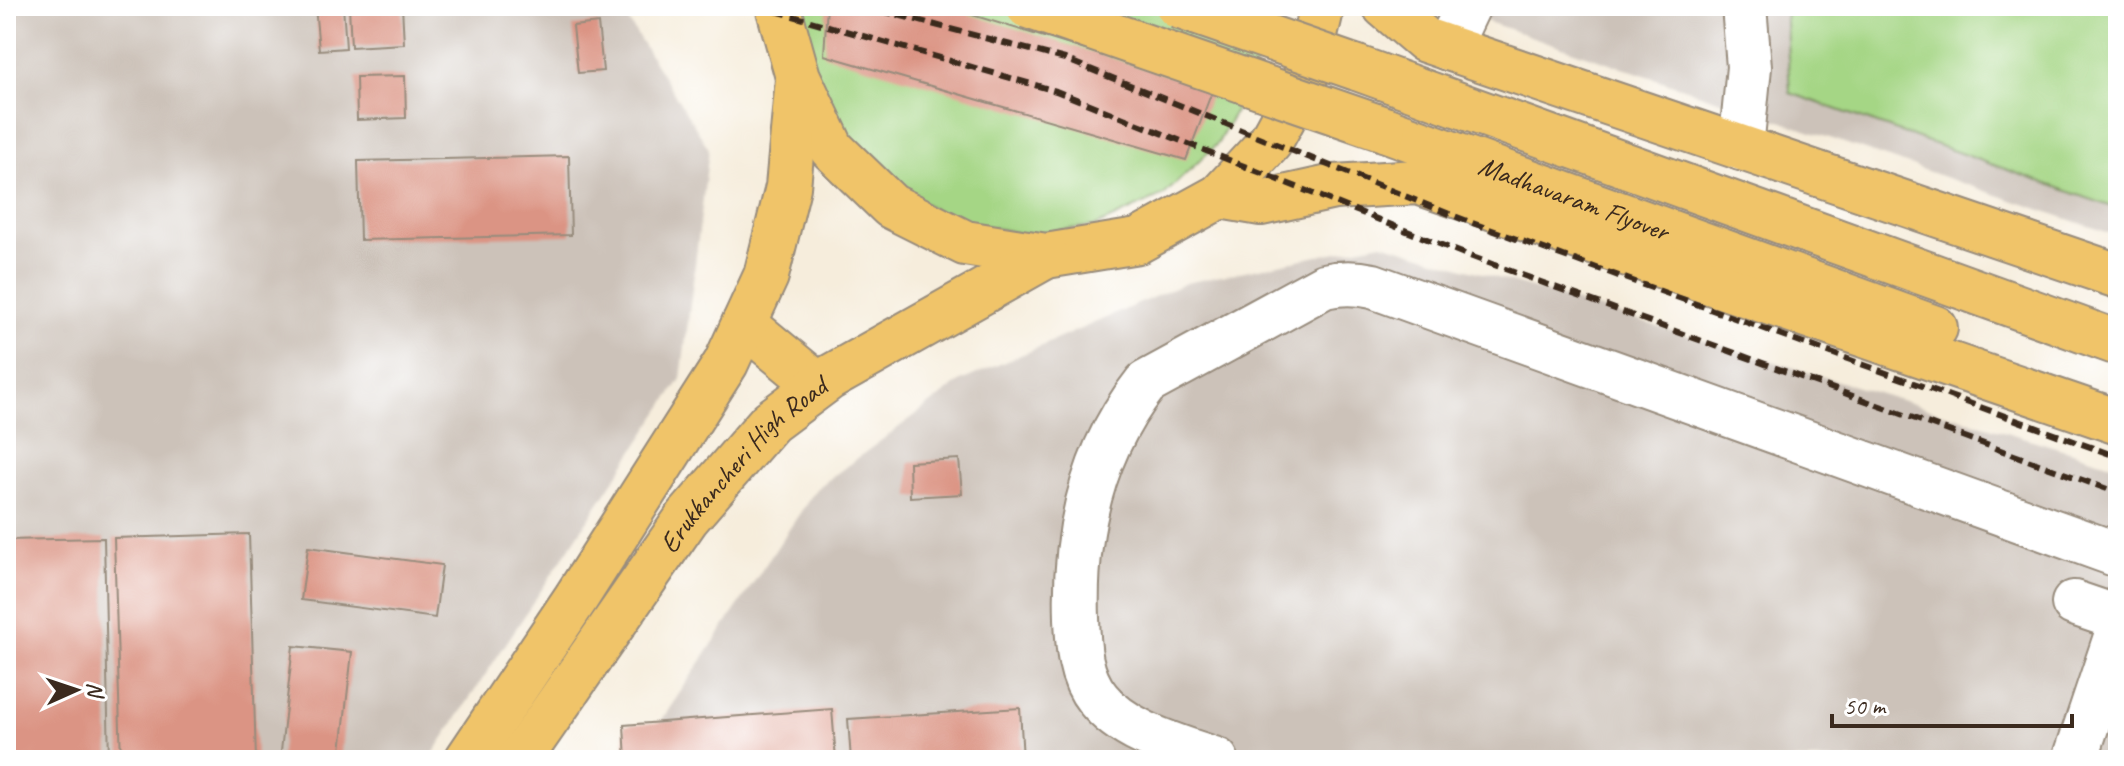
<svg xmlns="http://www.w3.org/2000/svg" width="2124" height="766" font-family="Caveat,sans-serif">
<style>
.industrial{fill:#ccc2b9}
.green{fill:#a5d685;stroke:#708052;stroke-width:2}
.building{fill:#db9484}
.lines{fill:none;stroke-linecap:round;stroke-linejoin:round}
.minor-casing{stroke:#988c7d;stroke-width:48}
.major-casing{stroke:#988c7d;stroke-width:48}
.minor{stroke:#fff;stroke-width:44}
.major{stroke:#f0c469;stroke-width:44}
.rail{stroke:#3b2a1e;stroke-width:6;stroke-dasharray:12 6;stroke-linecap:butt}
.major-bridge-casing{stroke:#988c7d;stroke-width:48;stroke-linecap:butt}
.major-bridge{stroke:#f0c469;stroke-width:44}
.labels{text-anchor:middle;stroke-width:6;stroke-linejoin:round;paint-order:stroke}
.street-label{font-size:28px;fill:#3b2a1e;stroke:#fff}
</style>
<rect width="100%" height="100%" fill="#fff"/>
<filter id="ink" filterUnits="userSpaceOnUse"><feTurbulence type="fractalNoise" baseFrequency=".0125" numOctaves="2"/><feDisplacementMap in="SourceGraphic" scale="16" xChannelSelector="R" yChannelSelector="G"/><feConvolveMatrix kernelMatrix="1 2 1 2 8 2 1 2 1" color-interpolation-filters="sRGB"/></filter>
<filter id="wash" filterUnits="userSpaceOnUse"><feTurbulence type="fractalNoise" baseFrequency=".006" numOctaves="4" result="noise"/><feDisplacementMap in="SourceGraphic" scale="32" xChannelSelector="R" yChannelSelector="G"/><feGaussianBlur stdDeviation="1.8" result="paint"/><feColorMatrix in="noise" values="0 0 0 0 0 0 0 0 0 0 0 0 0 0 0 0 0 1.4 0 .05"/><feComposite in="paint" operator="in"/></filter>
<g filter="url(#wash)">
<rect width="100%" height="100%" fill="#f6eddc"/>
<g class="industrial">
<polygon points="6,6 619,6 709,149 681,379 429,760 6,760"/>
<polygon points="1460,6 2118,6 2118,236 1465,14"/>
<polygon points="1382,243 2118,466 2118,760 635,760 816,489 961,381 1186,283"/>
</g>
<g class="green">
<polygon points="805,6 1266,6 1253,78 1218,143 1164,195 1096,226 1022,234 949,218 885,180 837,123 808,54"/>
<polygon points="1785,6 2118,6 2118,209 1790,93"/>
</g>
<g id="blocks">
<g class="building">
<polygon points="315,6 343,6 346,48 319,50"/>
<polygon points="349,6 402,6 404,44 351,47"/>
<polygon points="827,6 943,6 1213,89 1186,160 824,55"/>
<polygon points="598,23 603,71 578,73 573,26"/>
<polygon points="405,76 406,118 357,120 356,77"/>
<polygon points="569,156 571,235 360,240 358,161"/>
<polygon points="959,459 962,494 910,497 909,462"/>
<polygon points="249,534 256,760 121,760 114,538"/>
<polygon points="104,538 109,760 6,760 6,540"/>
<polygon points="308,547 442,565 435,618 301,600"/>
<polygon points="293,646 352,652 340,760 280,760"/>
<polygon points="1020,708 1023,760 851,760 848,719"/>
<polygon points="832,709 836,760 626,760 624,725"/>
</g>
</g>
</g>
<g filter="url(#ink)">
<use href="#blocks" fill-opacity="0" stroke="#988c7d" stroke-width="2"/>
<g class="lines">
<g class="minor-casing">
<g id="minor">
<polyline points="1448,48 1468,6"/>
<polyline points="1741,148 1749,67 1744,6"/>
<polyline points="2074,603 2118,618"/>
<path d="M1216,760c-40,-14 -91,-27 -118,-61 -19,-23 -20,-53 -21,-81 -3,-86 15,-167 69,-235l178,-97c17,-4 31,-4 49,0l745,269"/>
<polyline points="2075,760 2118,631"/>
</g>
</g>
<g class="major-casing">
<g id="major">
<polyline points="778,6 798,77 832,149 891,206 965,243 1046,256 1138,241 1220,196 1270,142 1305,78 1322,6"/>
<polyline points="1385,6 1425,40 2118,276"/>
<polyline points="1357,68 2118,343"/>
<path id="s1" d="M1384,129l551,199"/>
<polyline points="1220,196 1261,203 1334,187 1418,182 2118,422"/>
<polyline points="744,324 818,385"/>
<polyline points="467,760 576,598 726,363 766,276 788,187 798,79"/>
<path id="s2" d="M519,760l168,-242 83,-96 59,-44 217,-122"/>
</g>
</g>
<use href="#minor" class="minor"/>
<use href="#major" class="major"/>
<g class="rail">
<polyline points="758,6 1056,91 1467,255 2118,493"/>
<polyline points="863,6 1065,59 1467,221 2118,457"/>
</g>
<g class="major-bridge-casing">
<g id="major-bridge">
<polyline points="1028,6 1384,129"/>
<polyline points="1178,6 1357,68"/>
</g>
</g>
<use href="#major-bridge" class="major-bridge"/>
</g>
</g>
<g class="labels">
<g class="street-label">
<text dy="10" stroke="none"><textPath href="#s1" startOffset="202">Madhavaram Flyover</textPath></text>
<text dy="10" stroke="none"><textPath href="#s2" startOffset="372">Erukkancheri High Road</textPath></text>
</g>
</g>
<rect width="2124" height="766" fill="none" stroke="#fff" stroke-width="32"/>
<g transform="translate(76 690) rotate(87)" stroke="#ffffff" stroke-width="6" paint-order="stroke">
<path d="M0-6L14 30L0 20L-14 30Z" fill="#3b2a1e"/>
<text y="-12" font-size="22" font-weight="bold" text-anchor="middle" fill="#3b2a1e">N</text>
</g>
<path d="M1832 714v12h240v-12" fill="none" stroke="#3b2a1e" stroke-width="4"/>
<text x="1844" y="714" font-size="24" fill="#3b2a1e" stroke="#ffffff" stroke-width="6" paint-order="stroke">50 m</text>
</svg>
